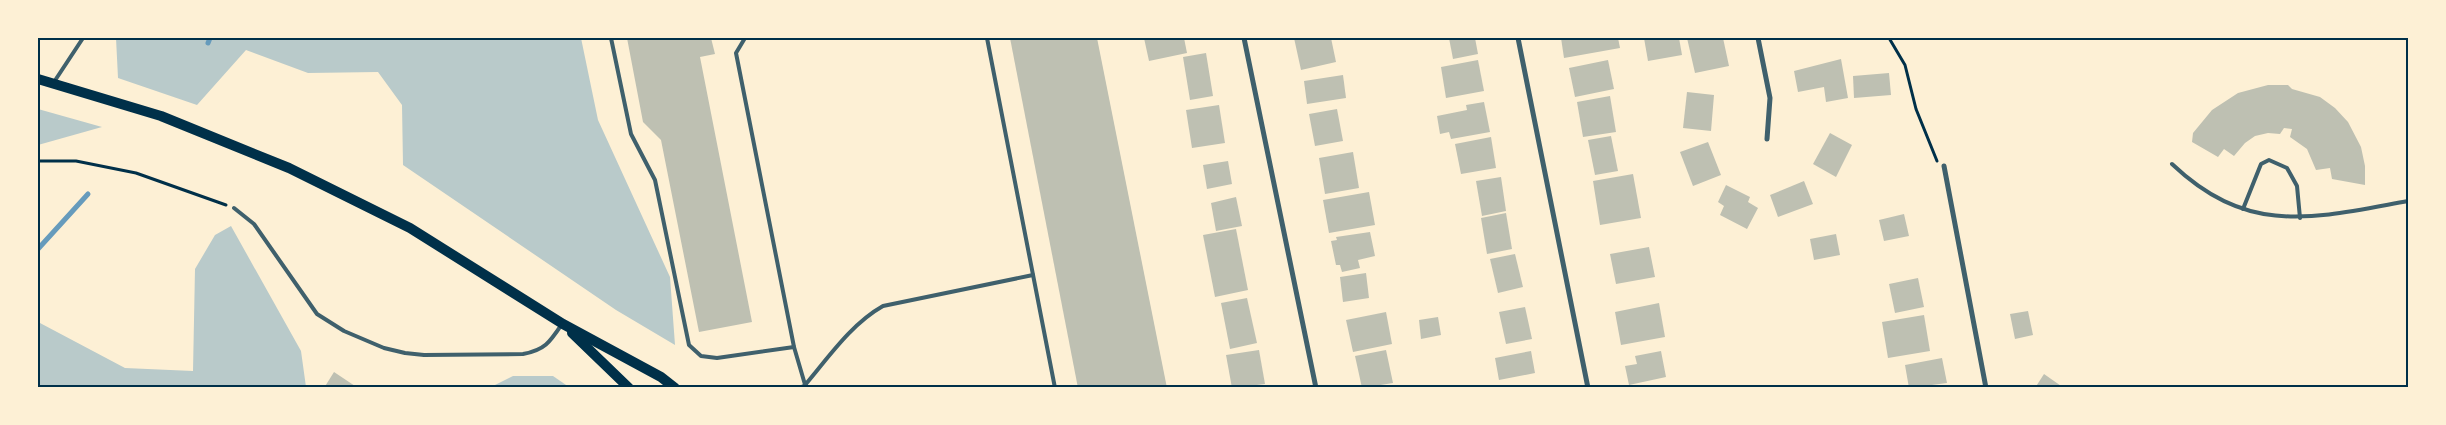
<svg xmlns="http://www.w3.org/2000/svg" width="2446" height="425" font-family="Mulish,sans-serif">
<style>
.green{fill:#b9caca}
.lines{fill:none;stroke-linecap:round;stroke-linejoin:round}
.stream{stroke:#669bbc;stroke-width:5}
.building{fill:#bec0b2}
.path{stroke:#003049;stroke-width:3}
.service{stroke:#3f606c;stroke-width:4}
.minor{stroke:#3f606c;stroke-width:5}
.secondary{stroke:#003049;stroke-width:10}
.neatline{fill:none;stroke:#003049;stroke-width:2}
</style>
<rect width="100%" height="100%" fill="#fdf0d5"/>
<g class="green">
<polygon points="116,38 581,38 598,120 670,277 675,345 616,310 403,165 402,105 378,72 308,73 246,50 197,105 118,78"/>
<polygon points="38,109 102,127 38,145"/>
<polygon points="231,226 301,351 306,387 38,387 38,231 40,323 125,368 193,371 195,269 215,235"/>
<polygon points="513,376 553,376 569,387 491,387"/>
</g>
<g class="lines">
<g class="stream">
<polyline points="208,43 210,38"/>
<polyline points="38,249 88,194"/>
</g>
</g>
<g class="building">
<polygon points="627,38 711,38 715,54 700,57 752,322 699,332 661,140 643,122"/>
<polygon points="1010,38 1097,38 1167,388 1078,388"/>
<polygon points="1144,38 1184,38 1187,53 1149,61"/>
<polygon points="1294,38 1331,38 1336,62 1301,70"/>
<polygon points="1449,38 1475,38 1478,54 1453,59"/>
<polygon points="1561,38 1618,38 1620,48 1564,58"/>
<polygon points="1644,38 1679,38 1682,55 1648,61"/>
<polygon points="1687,38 1723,38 1729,66 1695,73"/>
<polygon points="1206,53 1213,96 1190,100 1183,57"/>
<polygon points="1841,59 1848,98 1826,102 1824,87 1798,92 1794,71"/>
<polygon points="1478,60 1484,91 1446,98 1441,67"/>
<polygon points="1608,60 1614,89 1575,97 1569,68"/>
<polygon points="1889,73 1891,95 1854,98 1853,76"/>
<polygon points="1343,75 1346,98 1307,104 1304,81"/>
<polygon points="2268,85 2288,85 2292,89 2320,97 2335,108 2348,122 2361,147 2365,166 2365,185 2332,179 2330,168 2316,170 2307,149 2290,137 2292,129 2284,128 2280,134 2268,133 2255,136 2245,143 2234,156 2224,149 2218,157 2192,142 2193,133 2212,110 2238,93"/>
<polygon points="1687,92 1714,95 1711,131 1683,128"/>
<polygon points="1610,96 1616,132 1583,137 1577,102"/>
<polygon points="1484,102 1490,132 1451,139 1449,132 1440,134 1437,116 1467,110 1466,105"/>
<polygon points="1219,105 1225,143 1192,148 1186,110"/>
<polygon points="1337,109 1343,141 1315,146 1309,114"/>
<polygon points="1830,133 1852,145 1836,177 1813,164"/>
<polygon points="1611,136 1618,171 1595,175 1588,140"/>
<polygon points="1491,137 1496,168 1461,174 1455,144"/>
<polygon points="1708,142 1721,175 1693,186 1680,152"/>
<polygon points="1353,152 1359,188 1325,194 1319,158"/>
<polygon points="1228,161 1232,184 1207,189 1203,165"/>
<polygon points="1633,174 1641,218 1600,225 1593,181"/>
<polygon points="1501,177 1506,211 1482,216 1476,181"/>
<polygon points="1804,181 1813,204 1778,217 1770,195"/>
<polygon points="1726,185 1750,197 1748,202 1758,208 1747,229 1720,215 1724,206 1718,202"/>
<polygon points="1369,192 1375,225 1329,233 1323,200"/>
<polygon points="1236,197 1242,226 1216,231 1211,203"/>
<polygon points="1506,213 1512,249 1487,254 1481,218"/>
<polygon points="1904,214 1909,236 1884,241 1879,220"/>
<polygon points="1236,229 1248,290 1215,297 1203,235"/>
<polygon points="1370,232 1375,256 1358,260 1360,268 1342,272 1340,265 1336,265 1331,241 1337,240 1336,237"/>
<polygon points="1836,234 1840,255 1814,260 1810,239"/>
<polygon points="1649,247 1655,277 1616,284 1610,254"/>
<polygon points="1515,254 1523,287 1498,293 1490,259"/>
<polygon points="1366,273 1369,298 1343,302 1340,277"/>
<polygon points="1918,278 1924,307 1895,313 1889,284"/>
<polygon points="1247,298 1257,343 1230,349 1221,303"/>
<polygon points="1659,303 1665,337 1621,345 1615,312"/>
<polygon points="1525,307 1532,339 1506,344 1499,312"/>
<polygon points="2028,311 2033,335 2015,339 2010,314"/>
<polygon points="1386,312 1392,344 1353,352 1346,320"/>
<polygon points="1924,315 1930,351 1888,358 1882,322"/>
<polygon points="1438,317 1441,335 1421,339 1419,320"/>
<polygon points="1259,350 1265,384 1232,388 1226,355"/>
<polygon points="1386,350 1393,383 1362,388 1355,356"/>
<polygon points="1531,351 1535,373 1499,380 1495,358"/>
<polygon points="1661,351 1666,377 1629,385 1625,366 1637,364 1635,356"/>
<polygon points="1942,358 1947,383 1909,388 1905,365"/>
<polygon points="334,372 358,388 324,388"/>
<polygon points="2044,374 2064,388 2035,388"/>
</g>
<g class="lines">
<g class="path">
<polyline points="1889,38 1905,65 1916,109 1937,161"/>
<polyline points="38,161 76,161 136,173 226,205"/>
</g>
<g class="service">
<polyline points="611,38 631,134 655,180 689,345 701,356 717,358 794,347"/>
<polyline points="745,38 736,53 794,347 806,388"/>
<polyline points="987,38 1055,388"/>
<polyline points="54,82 83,38"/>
<path d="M2172,164c77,73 142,54 236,37"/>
<path d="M234,208l20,16 63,90 27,17 40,17 21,5 19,2 99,-1c22,-4 27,-12 39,-30"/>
<polyline points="2243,209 2261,164 2269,160 2287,168 2297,186 2300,218"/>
<path d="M805,385c23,-27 46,-61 78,-79l150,-31"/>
<polyline points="799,388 806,385"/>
</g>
<g class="minor">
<polyline points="1244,38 1316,388"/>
<polyline points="1518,38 1588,388"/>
<polyline points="1758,38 1770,98 1767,139"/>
<polyline points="1944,166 1986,388"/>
</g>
<g class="secondary">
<polyline points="38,79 161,116 289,168 410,228 563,324 661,377 675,388"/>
<polyline points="572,333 629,388"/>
</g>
</g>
<rect width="2446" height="425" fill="none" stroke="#fdf0d5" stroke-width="78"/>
<rect x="39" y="39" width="2368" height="347" class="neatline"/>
</svg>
